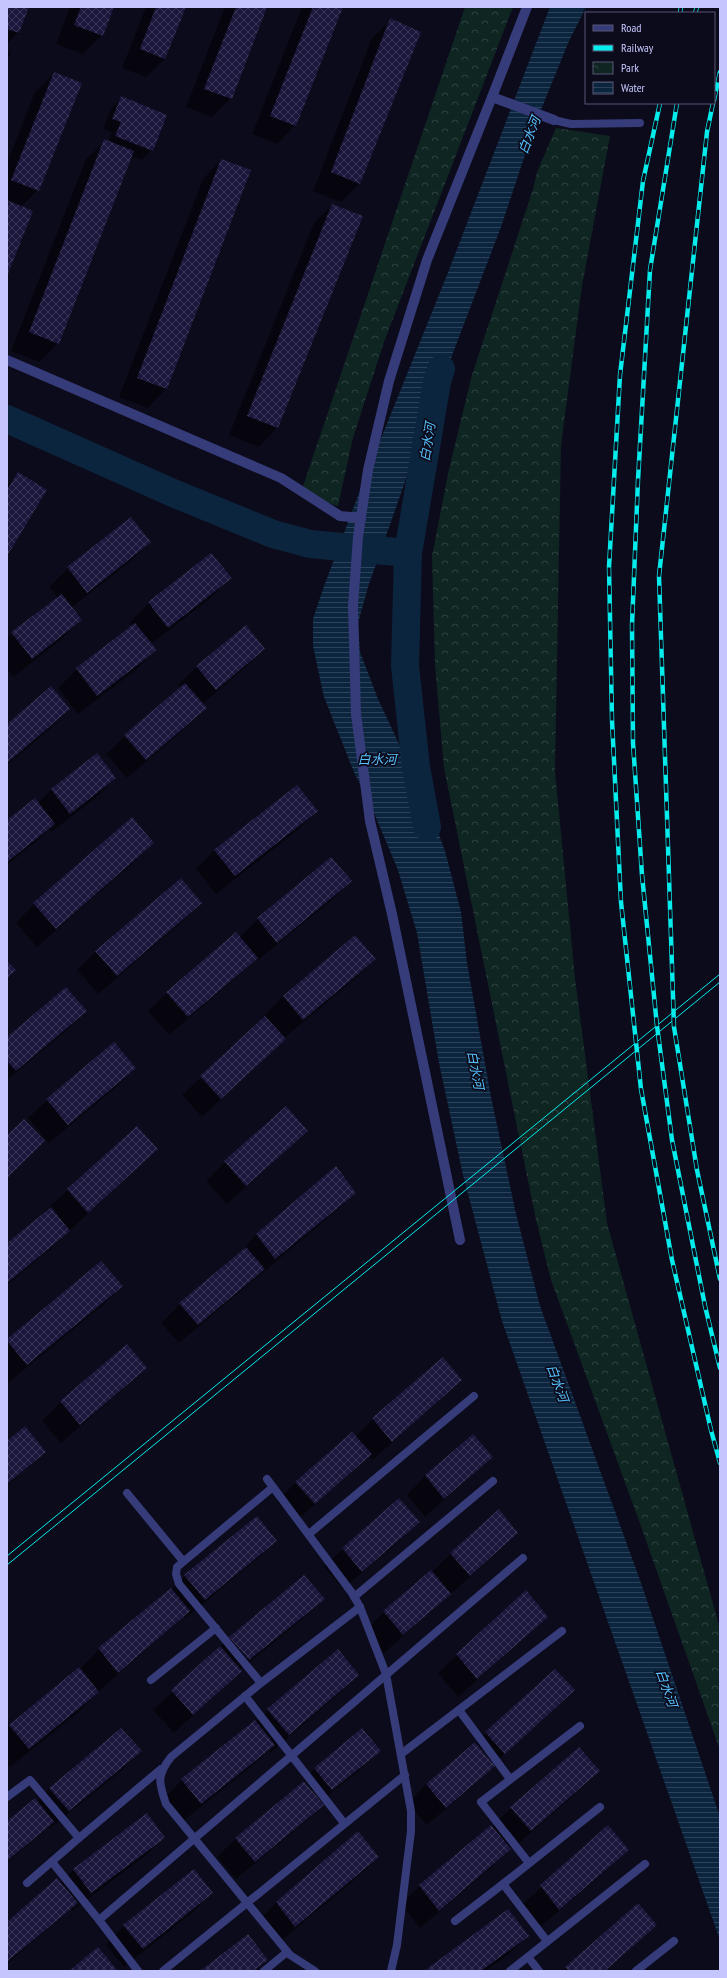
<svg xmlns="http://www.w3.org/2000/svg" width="727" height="1978" font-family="'PT Sans Narrow','Noto Sans SC',sans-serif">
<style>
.park{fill:url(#park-crowns)}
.water{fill:url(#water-rules)}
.shadow{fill:#0007}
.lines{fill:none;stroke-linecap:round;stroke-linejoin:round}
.river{stroke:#0c253e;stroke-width:28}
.building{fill:url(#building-cross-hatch)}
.lane{stroke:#363b7a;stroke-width:8}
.street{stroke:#363b7a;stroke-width:10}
.tram{stroke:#04eceb;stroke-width:1}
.rail-casing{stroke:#04eceb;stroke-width:4.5}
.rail{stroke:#0c0b1b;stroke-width:3;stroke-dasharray:9;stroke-linecap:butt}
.labels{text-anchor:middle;stroke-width:3.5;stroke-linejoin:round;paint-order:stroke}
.water-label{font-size:13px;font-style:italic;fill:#56c1fc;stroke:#0c0b1b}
</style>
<defs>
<pattern id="park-crowns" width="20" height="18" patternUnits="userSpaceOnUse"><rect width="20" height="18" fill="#0e2522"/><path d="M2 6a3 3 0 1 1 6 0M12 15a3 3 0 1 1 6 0" fill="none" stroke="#304343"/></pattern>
<pattern id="water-rules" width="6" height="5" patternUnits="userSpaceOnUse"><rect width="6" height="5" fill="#0c253e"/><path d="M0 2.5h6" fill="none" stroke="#2e435b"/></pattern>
<pattern id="building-cross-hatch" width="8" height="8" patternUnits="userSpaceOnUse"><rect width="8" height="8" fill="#1b173c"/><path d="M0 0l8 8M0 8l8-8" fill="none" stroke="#3b3759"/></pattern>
</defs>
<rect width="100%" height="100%" fill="#0c0b1b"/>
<g class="park">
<polygon points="465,7 513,7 384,342 353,438 338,506 300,495"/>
<polygon points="556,128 610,136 582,286 561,445 555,771 575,978 607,1223 720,1629 720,1750 638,1518 551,1280 536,1220 444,768 435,665 432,556 449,469 472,375 533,189 537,172"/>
</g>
<polygon class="water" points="550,7 586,7 569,41 536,122 501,227 419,442 368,587 358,623 360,652 378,699 429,808 445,851 461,912 467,963 491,1097 516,1214 540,1306 640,1580 720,1817 720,1940 502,1321 463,1175 439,1063 417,933 398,870 372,808 354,772 324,697 313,646 313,619 323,589 359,493 449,270"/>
<g class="shadow">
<polygon points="7,7 28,7 18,33 7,44"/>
<polygon points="70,7 113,7 102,35 83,54 56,44"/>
<polygon points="146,7 185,7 165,59 146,77 122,68"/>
<polygon points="225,7 266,7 231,98 212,117 186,107"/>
<polygon points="302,7 342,7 295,125 277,144 252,134"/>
<polygon points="391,20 419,33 359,184 341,202 313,191 372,38"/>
<polygon points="7,51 11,52 7,61"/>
<polygon points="54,73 38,190 21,207 7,274 7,163 35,92"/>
<polygon points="122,98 152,150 142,160 131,156 58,343 40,362 11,351 86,159 105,141 108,142 112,132 103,129 112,107"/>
<polygon points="221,160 250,171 166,389 148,408 119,397 203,179"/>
<polygon points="332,205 362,216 277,428 259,447 229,435 314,223"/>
<polygon points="18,474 7,554 7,485"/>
<polygon points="131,518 150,542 131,561 71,608 81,620 62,639 13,677 7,669 7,638 58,598 49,587 68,568"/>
<polygon points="211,554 230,578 212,597 151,644 155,650 137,669 78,714 58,688 77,669 133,626 130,622 149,603"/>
<polygon points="264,649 245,668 202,704 206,708 187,727 127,778 106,754 125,736 181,688 178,685 197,666"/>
<polygon points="69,709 51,728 7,765 7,725"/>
<polygon points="97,755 115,778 97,797 51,832 49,829 36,842 7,865 7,822 38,803 51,790"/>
<polygon points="316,811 298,830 216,894 196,869 215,850"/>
<polygon points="153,843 134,862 37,947 16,923 34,904"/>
<polygon points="350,881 332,900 258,960 256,958 238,976 169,1035 148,1011 167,993 239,938 258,919"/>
<polygon points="201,903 182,922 98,994 77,970 96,951"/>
<polygon points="355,936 375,959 356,978 284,1038 266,1057 202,1117 182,1095 266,1016 265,1015 283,996"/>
<polygon points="86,1011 67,1030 7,1080 7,1038"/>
<polygon points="134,1068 116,1087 49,1143 28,1118 47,1100"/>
<polygon points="137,1128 157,1149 50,1249 7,1285 7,1245"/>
<polygon points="307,1131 227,1204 206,1181 225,1162"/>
<polygon points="354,1193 336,1211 179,1343 161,1323 180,1304 239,1254 257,1234"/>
<polygon points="122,1286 103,1305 8,1383 7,1340"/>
<polygon points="127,1345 146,1368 127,1386 61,1443 42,1421 61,1402"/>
<polygon points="461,1380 373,1460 369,1456 295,1522 277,1501 296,1482 355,1437 373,1419"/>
<polygon points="473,1435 492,1457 425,1517 407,1495 425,1476"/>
<polygon points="7,1442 45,1452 7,1486"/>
<polygon points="418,1522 400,1541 343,1589 324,1567 343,1549"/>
<polygon points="517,1533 498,1552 384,1653 365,1631 384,1612 430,1572 431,1573 451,1553"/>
<polygon points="276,1541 257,1559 186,1618 184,1616 98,1692 80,1711 10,1767 7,1764 7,1728 9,1725 81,1668 99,1649 171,1590 185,1576"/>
<polygon points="323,1599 305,1617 240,1670 222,1689 174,1733 153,1710 230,1637"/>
<polygon points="547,1617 458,1697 438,1673 457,1655"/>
<polygon points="338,1651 358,1675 339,1694 270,1753 268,1751 255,1763 182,1822 163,1799 182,1780 254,1721 255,1722"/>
<polygon points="574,1690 493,1764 475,1784 427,1825 408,1803 426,1784 486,1733"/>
<polygon points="579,1749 599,1771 580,1790 512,1849 506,1842 504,1843 509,1849 491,1868 420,1928 401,1904 420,1886 491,1827 511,1808"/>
<polygon points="140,1751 122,1770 49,1829 48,1827 7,1863 7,1823 36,1802 50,1788"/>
<polygon points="379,1751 361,1769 320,1802 323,1805 304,1823 236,1879 217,1857 236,1838 297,1788 314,1769"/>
<polygon points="607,1827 628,1850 609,1868 540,1927 522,1905"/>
<polygon points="164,1838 145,1856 72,1911 71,1909 7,1964 7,1923 57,1880 60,1883 74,1870"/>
<polygon points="378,1857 359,1876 276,1945 258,1921 277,1902"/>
<polygon points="212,1893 193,1912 124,1967 106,1945 124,1926"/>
<polygon points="656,1925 606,1971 562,1971 566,1968"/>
<polygon points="527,1936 509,1954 486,1971 426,1971"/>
</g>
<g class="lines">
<g class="river">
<polyline points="7,419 173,493 273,534 310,544 408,553"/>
<polyline points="427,827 416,767 405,666 408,553 437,382 441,369"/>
</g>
</g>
<g class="building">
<polygon points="7,7 29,7 19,33 7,29"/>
<polygon points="81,7 114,7 103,36 74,25"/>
<polygon points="156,7 186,7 165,59 140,49"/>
<polygon points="236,7 267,7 232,99 204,89"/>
<polygon points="313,7 343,7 296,126 270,116"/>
<polygon points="390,18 421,32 360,184 331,172"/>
<polygon points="54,72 82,83 39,191 11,180"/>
<polygon points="121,96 167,115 153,151 115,136 121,122 112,119"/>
<polygon points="104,139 134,151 59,344 29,332"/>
<polygon points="221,159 251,170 167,389 137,378"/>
<polygon points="7,200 33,211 7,276"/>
<polygon points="332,204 363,216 278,428 247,416"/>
<polygon points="18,472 47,490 7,556 7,490"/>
<polygon points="131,517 151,542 87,593 67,567"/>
<polygon points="211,553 232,578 168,628 148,602"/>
<polygon points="62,594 82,620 32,659 11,632"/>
<polygon points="135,623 157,650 97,696 76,668"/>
<polygon points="246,625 265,649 216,690 196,666"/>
<polygon points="185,683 207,708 146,760 124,735"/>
<polygon points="51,686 70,709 7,763 7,724"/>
<polygon points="97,753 116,778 70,814 51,789"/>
<polygon points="297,785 318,811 235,876 214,850"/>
<polygon points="35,798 55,824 7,862 7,820"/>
<polygon points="132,817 154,843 56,929 33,903"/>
<polygon points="331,857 352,881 277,943 257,918"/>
<polygon points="181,878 202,903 117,976 95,951"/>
<polygon points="236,932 258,958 188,1017 166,992"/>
<polygon points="355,935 376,959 303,1020 283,996"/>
<polygon points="7,961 16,970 7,978"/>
<polygon points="66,987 87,1011 16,1071 7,1061 7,1037"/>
<polygon points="265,1016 286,1039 221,1099 200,1076"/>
<polygon points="114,1042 136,1068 68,1125 46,1099"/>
<polygon points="286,1106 308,1131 246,1186 224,1161"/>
<polygon points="24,1119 45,1141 7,1178 7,1135"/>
<polygon points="137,1126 158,1149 88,1213 67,1189"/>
<polygon points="336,1166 356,1193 275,1259 256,1234"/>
<polygon points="51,1207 70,1231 7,1283 7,1243"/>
<polygon points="246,1247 265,1269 198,1325 179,1303"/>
<polygon points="101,1261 123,1286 27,1365 7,1341 7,1339"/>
<polygon points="127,1344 147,1368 80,1425 60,1401"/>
<polygon points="443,1357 462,1380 392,1442 372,1418"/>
<polygon points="25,1426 46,1452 7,1484 7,1441"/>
<polygon points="352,1432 372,1454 315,1504 295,1482"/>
<polygon points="473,1434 493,1457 444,1499 425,1475"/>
<polygon points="399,1498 420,1522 362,1572 342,1548"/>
<polygon points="499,1509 518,1533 470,1576 450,1553"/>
<polygon points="257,1516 277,1541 205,1600 184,1575"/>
<polygon points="431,1570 451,1594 403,1635 383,1611"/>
<polygon points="304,1575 325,1599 249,1660 229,1637"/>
<polygon points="171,1588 190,1611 118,1673 98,1648"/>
<polygon points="526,1590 548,1617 477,1679 456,1654"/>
<polygon points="220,1646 242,1671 193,1715 171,1690"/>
<polygon points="338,1649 359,1675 289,1735 267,1709"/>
<polygon points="79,1667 99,1692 29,1749 9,1725"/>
<polygon points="555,1669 575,1690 505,1754 485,1732"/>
<polygon points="255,1720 275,1745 201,1804 181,1779"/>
<polygon points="121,1728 142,1751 69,1811 49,1788"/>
<polygon points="362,1728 381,1751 332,1790 314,1768"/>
<polygon points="475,1742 495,1766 446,1808 426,1784"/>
<polygon points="579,1747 600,1771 531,1831 510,1807"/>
<polygon points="304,1781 324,1805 255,1862 235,1838"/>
<polygon points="35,1798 54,1822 7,1861 7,1821"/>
<polygon points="147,1813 165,1838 91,1893 73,1869"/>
<polygon points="491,1825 511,1849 439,1911 419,1885"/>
<polygon points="608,1825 629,1850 559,1910 540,1885"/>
<polygon points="358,1831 379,1857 295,1927 276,1902"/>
<polygon points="194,1869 213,1893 143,1949 123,1925"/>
<polygon points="57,1878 78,1903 8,1961 7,1922"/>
<polygon points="638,1903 657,1925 605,1971 569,1971 565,1967"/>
<polygon points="508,1909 529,1936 481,1971 424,1971"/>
<polygon points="248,1934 268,1960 253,1971 200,1971"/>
<polygon points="98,1947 117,1970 116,1971 69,1971"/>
</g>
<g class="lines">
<g class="lane">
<polyline points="554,120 571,124 640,123"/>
<polyline points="267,1479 352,1593 360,1607 386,1674 411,1811 411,1831 397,1945 391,1971"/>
<polyline points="127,1493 183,1561"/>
<polyline points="309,1534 474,1396"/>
<polyline points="354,1597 493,1481"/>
<polyline points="151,1680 216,1628"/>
<polyline points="261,1683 179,1584 176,1574 177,1567 273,1487"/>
<polyline points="245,1696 344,1823"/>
<polyline points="459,1710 510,1779"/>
<polyline points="401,1754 562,1631"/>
<polyline points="7,1797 30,1780 79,1838 161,1769"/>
<polyline points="52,1862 99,1920"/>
<polyline points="529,1863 481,1802 580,1726"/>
<polyline points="27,1883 79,1838"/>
<polyline points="455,1921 503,1884"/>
<polyline points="547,1941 503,1884 600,1807"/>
<polyline points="528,1957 539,1971"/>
<polyline points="138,1971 99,1920 523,1558"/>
<polyline points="163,1971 405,1775"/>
<polyline points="264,1971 287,1952"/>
<path d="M315,1971l-25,-16 -124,-151c-7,-21 -10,-28 5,-47l90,-74 99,-76"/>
<polyline points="510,1971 645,1864"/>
<polyline points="636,1971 674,1941"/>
</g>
<g class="street">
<polyline points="527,7 492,97 554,120"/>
<polyline points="7,360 281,478 340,516 361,518"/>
<polyline points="460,1240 392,914 370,821 356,714 353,606 358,537 368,470 389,381 427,260 492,97"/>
</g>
<g class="tram">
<polyline points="7,1556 720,974"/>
<polyline points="7,1565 720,982"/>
</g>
<g class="rail-casing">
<g id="rail">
<polyline points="680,13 681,7"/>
<polyline points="695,13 697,7"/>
<polyline points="714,100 720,72"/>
<polyline points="660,103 643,181 620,375 609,567 612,720 621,902 641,1089 672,1260 711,1430 720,1463"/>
<polyline points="677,103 650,270 638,480 632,625 633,743 642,875 657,1026 672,1140 705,1306 720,1368"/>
<polyline points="713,103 707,132 659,576 674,1027 697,1170 720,1279"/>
</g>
</g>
<use href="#rail" class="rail"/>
</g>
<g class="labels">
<g class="water-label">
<text transform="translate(529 135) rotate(-69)" y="5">白水河</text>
<text transform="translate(427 442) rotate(-81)" y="5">白水河</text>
<text x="377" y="764">白水河</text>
<text transform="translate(476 1070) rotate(79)" y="5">白水河</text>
<text transform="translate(558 1383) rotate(70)" y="5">白水河</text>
<text transform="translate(667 1688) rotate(71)" y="5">白水河</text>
</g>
</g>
<rect width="727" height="1978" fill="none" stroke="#c6c6fe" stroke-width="16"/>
<rect x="585" y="12" width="130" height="92" fill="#0c0b1b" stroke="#565676"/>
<rect x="593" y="25" width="20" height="6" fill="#363b7a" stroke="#565676"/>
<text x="621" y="32" font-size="12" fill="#c6c6fe">Road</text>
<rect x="593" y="45" width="20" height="6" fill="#04eceb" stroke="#565676"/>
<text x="621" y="52" font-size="12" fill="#c6c6fe">Railway</text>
<rect x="593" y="62" width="20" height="12" fill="url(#park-crowns)" stroke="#565676"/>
<text x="621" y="72" font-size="12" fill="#c6c6fe">Park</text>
<rect x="593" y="82" width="20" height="12" fill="url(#water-rules)" stroke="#565676"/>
<text x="621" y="92" font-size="12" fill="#c6c6fe">Water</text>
</svg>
